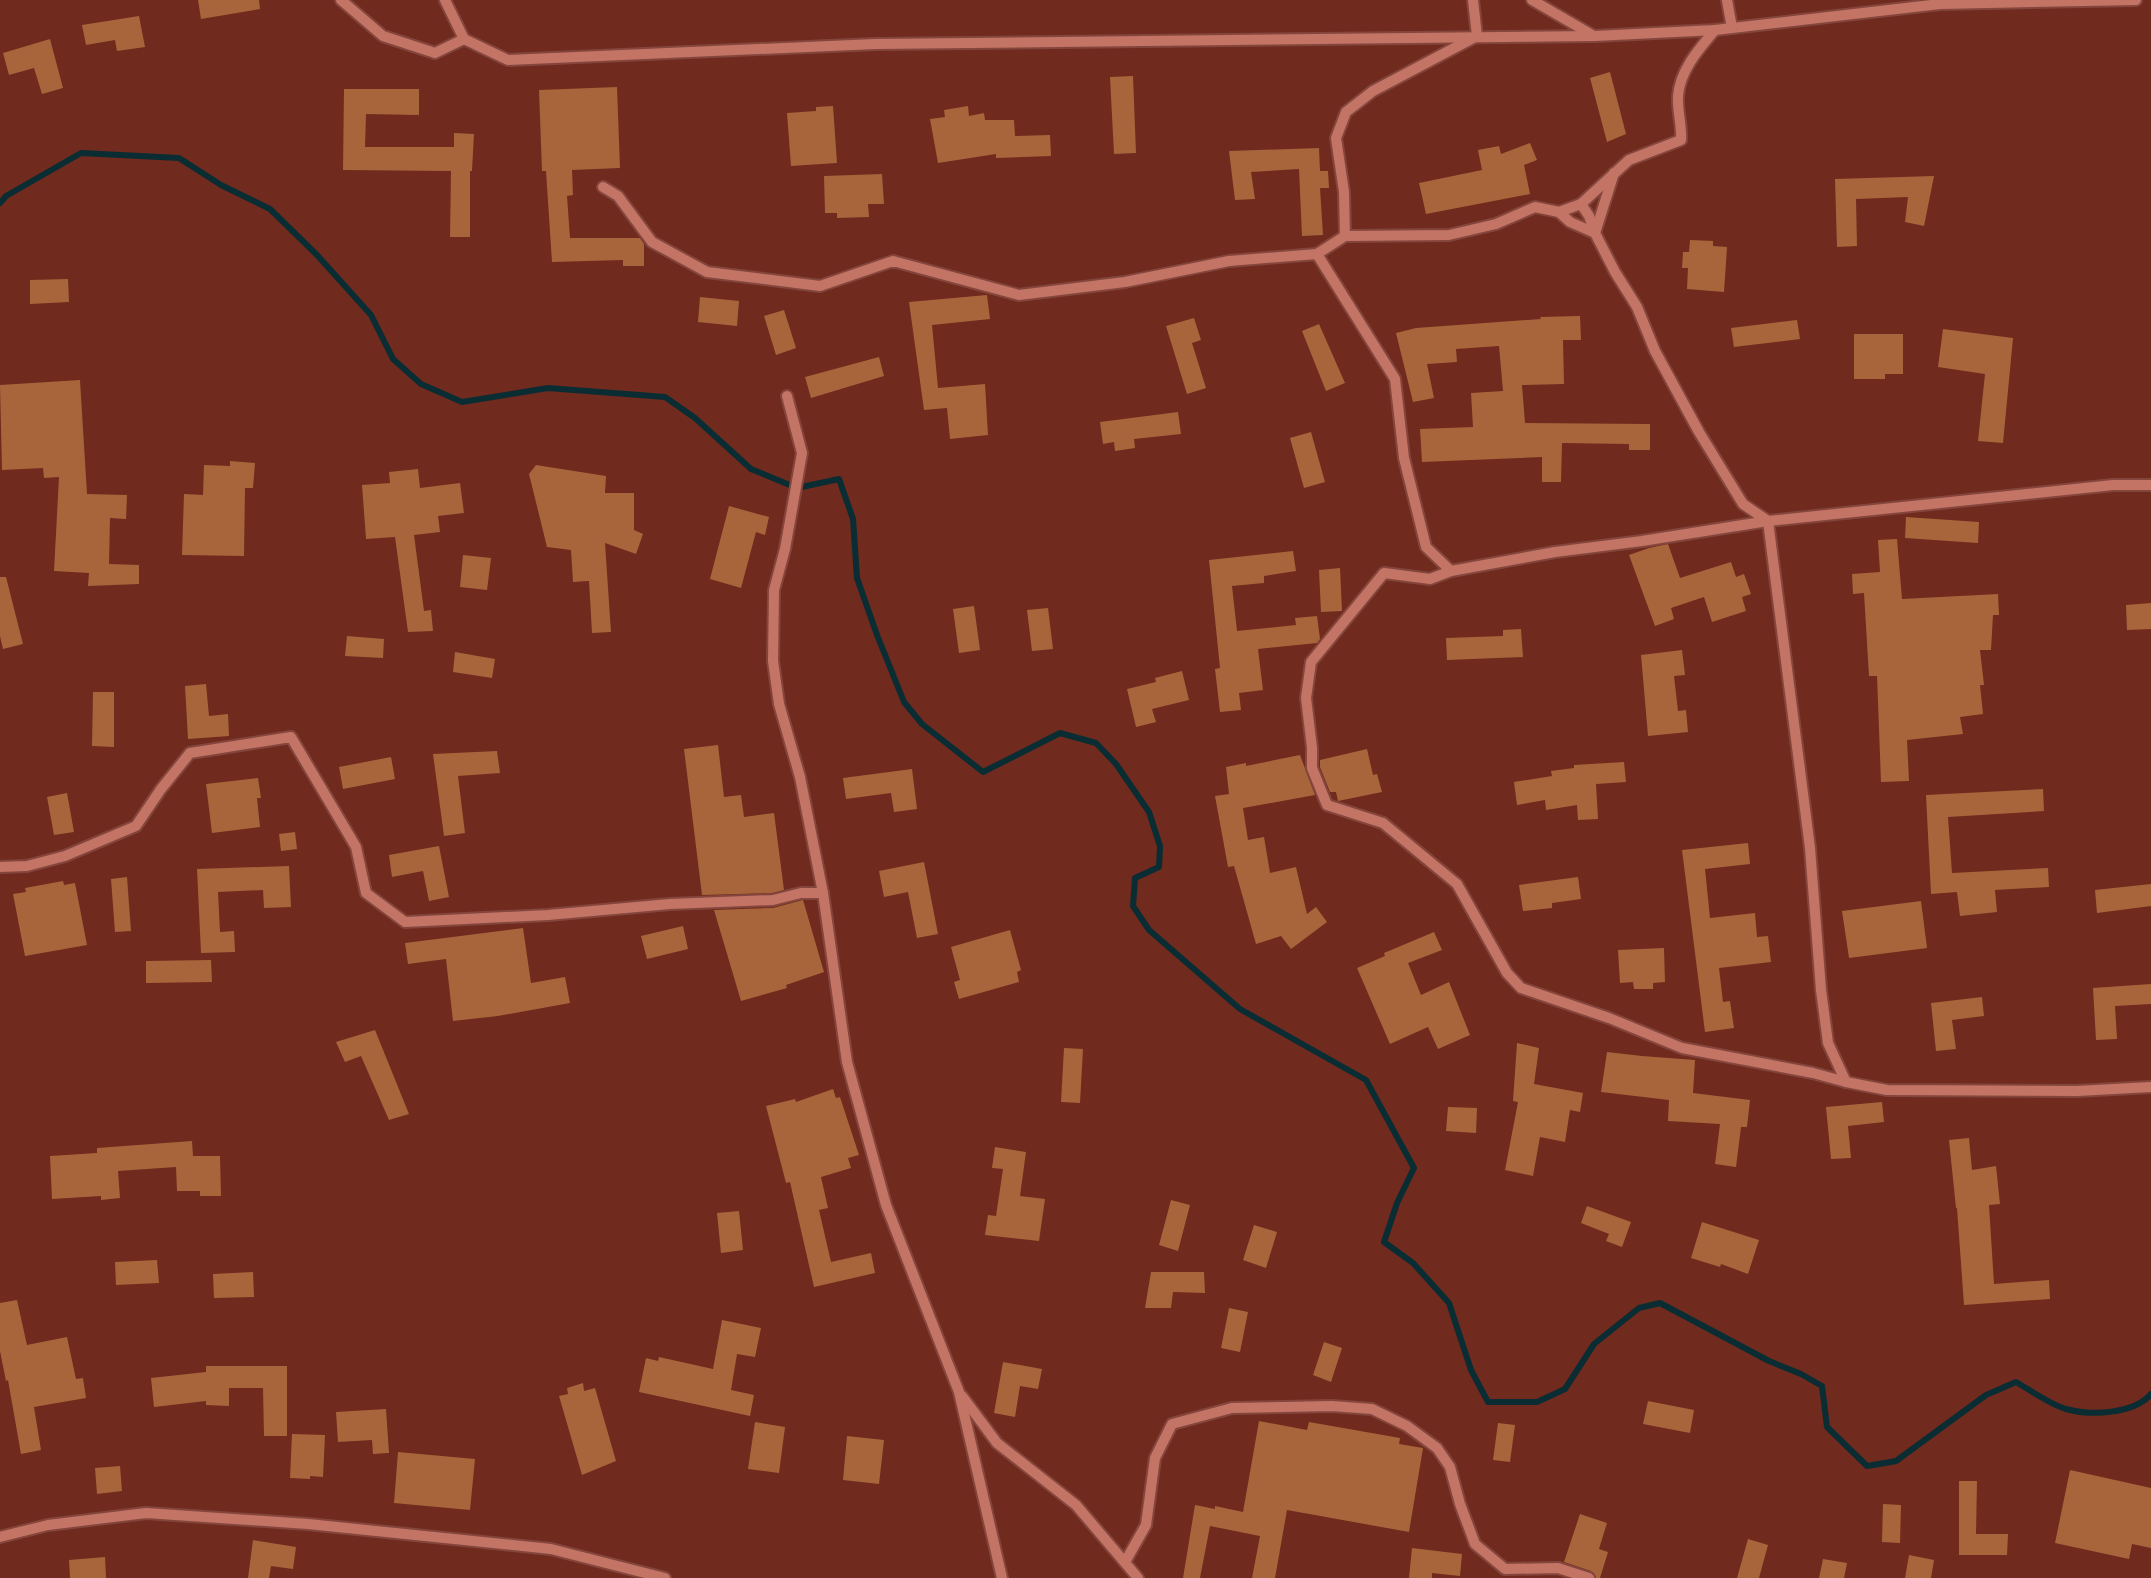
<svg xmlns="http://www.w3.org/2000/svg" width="2151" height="1578" font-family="Cabin,sans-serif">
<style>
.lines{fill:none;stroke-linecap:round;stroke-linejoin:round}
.stream{stroke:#092d33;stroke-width:6}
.building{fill:#a8653b}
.minor-casing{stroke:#84463c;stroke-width:14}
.minor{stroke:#c37465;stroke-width:10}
</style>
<rect width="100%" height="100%" fill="#702a1e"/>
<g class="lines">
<path class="stream" d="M0,203l6,-7 75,-43 98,5 42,27 49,24 47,46 54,60 22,44 28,25 41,18 86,-14 117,9 30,21 56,51 46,19 42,-9 14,40 4,59 20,57 27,67 18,22 61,48 77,-39 36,10 20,21 33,48 11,34 -1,21 -24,11 -2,28 16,24 91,79 126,71 48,88 -17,35 -13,39 29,21 36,40 22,67 17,32h49l28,-13 29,-45 45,-36 21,-5 109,58 32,13 21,12 5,41 40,39 29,-5 90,-66 30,-13c14,8 35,23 50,27 25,7 68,5 85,-15"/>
</g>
<g class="building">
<polygon points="198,0 259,0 260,9 201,19"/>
<polygon points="139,16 145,47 117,51 115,40 86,45 82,25"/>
<polygon points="50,39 63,88 42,94 34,68 9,75 3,53"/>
<polygon points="1610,72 1626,134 1607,142 1590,78"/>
<polygon points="1133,76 1136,153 1114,154 1110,77"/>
<polygon points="617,87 620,168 572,170 573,195 567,196 570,238 640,238 644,244 644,266 623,266 623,260 552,262 546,171 542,171 539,90"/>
<polygon points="344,89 419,89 419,115 366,114 365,147 454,147 454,133 474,134 472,171 470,171 470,237 450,237 451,171 343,170"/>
<polygon points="833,106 837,163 791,166 787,113 816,111 816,107"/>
<polygon points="968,106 969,116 984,113 985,120 1014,120 1015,136 1050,135 1051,156 996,158 996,154 938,163 930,119 945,117 944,110"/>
<polygon points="1530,143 1537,160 1524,165 1530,194 1426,214 1419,183 1482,170 1478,150 1499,146 1501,154"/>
<polygon points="1319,148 1320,171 1328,171 1329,188 1320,188 1323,235 1302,236 1299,169 1251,172 1255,199 1235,200 1229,151"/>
<polygon points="882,174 884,204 868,204 869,217 837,218 837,213 825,213 824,176"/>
<polygon points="1934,176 1924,226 1905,222 1908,197 1856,199 1857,246 1837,247 1835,179"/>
<polygon points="1690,240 1713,241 1713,246 1727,247 1724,292 1687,289 1688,268 1682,268 1683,252 1689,252"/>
<polygon points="68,279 69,302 30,304 30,280"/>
<polygon points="987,295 990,319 932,325 938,388 985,384 988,435 950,439 947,408 924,410 909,302"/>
<polygon points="700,297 739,301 737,326 698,322"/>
<polygon points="784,310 796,348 776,355 764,316"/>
<polygon points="1580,316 1581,340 1563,340 1564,384 1522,385 1525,423 1650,424 1650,450 1629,450 1629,444 1562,443 1561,482 1542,482 1542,457 1422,462 1420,429 1473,427 1471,393 1503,391 1499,346 1456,349 1457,362 1427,364 1434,398 1413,402 1396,333 1416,328 1541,319 1540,317"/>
<polygon points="1194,318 1201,340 1192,343 1206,388 1187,394 1166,326"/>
<polygon points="1797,320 1800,339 1734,347 1731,328"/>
<polygon points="1319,324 1345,383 1326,391 1302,331"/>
<polygon points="1943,329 2013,338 2003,443 1978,441 1985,374 1938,367"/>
<polygon points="1854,334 1903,334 1903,374 1885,374 1885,379 1854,379"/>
<polygon points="879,357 884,376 811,398 805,377"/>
<polygon points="80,380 87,494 127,495 126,519 110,518 109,564 139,565 139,584 88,586 89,573 54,571 59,477 44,478 43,468 2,470 0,385"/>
<polygon points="1178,412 1181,434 1134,439 1135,448 1115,451 1114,442 1103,444 1100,422"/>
<polygon points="1311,432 1325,482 1304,488 1290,438"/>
<polygon points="230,461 255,463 253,488 245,488 244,556 182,555 184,494 203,495 204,465 230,466"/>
<polygon points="536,465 606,476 605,493 634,493 634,530 643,534 636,554 605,543 611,632 592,633 589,581 573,582 571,550 547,547 529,474"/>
<polygon points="418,469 420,488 460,483 464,513 438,516 440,532 414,535 424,611 431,610 433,631 408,632 395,537 366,539 362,485 390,483 389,472"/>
<polygon points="729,506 769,517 765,535 756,532 741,588 710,579"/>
<polygon points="1906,517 1979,522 1978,543 1905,538"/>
<polygon points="1897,539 1902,599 1998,594 1999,615 1993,615 1991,650 1980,650 1984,685 1980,685 1983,714 1960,717 1963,734 1907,740 1909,781 1881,782 1877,676 1869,676 1864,593 1853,594 1852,574 1880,572 1878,540"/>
<polygon points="1668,544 1680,578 1731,562 1736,577 1744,574 1751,594 1742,597 1746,611 1712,622 1704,597 1671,608 1674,619 1655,626 1629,555 1649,548"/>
<polygon points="1293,551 1296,571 1264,576 1264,583 1232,586 1237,631 1296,625 1295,618 1317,616 1320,639 1317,643 1258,649 1263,690 1239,693 1241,710 1220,712 1215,669 1220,668 1209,560"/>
<polygon points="463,555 491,558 487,590 460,587"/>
<polygon points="1340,568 1342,611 1321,612 1319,570"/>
<polygon points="0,577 6,577 23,644 3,649 0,636"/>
<polygon points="2151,603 2151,629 2127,630 2126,605"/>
<polygon points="974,606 980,650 959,653 953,609"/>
<polygon points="1048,608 1053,649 1032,651 1027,610"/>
<polygon points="1521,629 1523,657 1447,660 1446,638 1503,636 1503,630"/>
<polygon points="347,636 384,639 383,658 345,656"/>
<polygon points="1682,650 1685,675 1674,676 1678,711 1686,710 1688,732 1648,736 1641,655"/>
<polygon points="455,652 495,659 492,678 453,672"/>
<polygon points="1182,671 1189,700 1152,709 1156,722 1136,727 1127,689 1156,682 1155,678"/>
<polygon points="206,684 209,716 228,714 229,736 188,739 185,686"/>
<polygon points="93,692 114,692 114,747 92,746"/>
<polygon points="718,745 724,797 741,795 744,817 774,813 784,890 772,893 702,895 684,749"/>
<polygon points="1367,749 1373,775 1377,774 1382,792 1338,801 1336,792 1330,792 1320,767 1320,760"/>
<polygon points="497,751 500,773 458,776 465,833 444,836 433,754"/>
<polygon points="1300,755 1315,795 1243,808 1248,840 1264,837 1270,873 1296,867 1307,914 1316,907 1327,922 1291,949 1281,936 1256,944 1234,866 1228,867 1215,796 1229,794 1226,767 1246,763 1246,766"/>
<polygon points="391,757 395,779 343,789 339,767"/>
<polygon points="1624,762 1626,782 1596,784 1598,819 1578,820 1577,805 1546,810 1545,800 1517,805 1514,782 1552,776 1551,771 1574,768 1574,765"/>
<polygon points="912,769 917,809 894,812 891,793 846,799 843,778"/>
<polygon points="258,778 261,798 257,798 260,827 212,833 206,784"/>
<polygon points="2043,789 2044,811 1948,817 1952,873 2048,868 2049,887 1995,890 1997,912 1960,916 1957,892 1931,894 1926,795"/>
<polygon points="67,793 74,832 54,835 47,797"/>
<polygon points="295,832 297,849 281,851 279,834"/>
<polygon points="1748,843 1750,864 1705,869 1710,918 1755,913 1757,937 1768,936 1771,962 1719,968 1723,1002 1730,1001 1734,1028 1705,1032 1682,850"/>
<polygon points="439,846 449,897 429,901 423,871 392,877 389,855"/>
<polygon points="924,862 938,934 917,938 908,892 884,897 879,871"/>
<polygon points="289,866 291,907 264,908 263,890 218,892 220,932 234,931 235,952 201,953 197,869"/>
<polygon points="127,877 131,931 115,932 111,879"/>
<polygon points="1578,877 1581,899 1552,903 1552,908 1523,911 1519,885"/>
<polygon points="63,881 64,885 75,883 87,945 25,956 13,894 26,892 25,888"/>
<polygon points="2151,884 2151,906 2097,913 2095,890"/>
<polygon points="803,900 824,972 786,985 787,988 741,1001 714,910 773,908"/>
<polygon points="1921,901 1927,948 1849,958 1842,911"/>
<polygon points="683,926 688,949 647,959 641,936"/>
<polygon points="523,928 531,983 565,977 570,1003 498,1016 453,1021 446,959 408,964 405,943"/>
<polygon points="1010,930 1021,970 1017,972 1019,982 959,999 954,982 960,980 951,947"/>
<polygon points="1434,932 1442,950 1408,963 1421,995 1449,982 1470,1035 1438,1049 1428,1027 1390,1044 1357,968 1385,956 1384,953"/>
<polygon points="1664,948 1665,982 1653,983 1653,989 1634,989 1633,982 1620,983 1618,950"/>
<polygon points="211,960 212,982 146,983 146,961"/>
<polygon points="2151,984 2151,1004 2115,1006 2117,1039 2096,1040 2093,988"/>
<polygon points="1982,997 1984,1016 1952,1020 1956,1049 1936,1051 1931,1003"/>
<polygon points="375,1030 409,1114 389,1120 361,1056 345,1062 336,1042"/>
<polygon points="1517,1043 1539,1048 1534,1084 1583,1093 1580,1112 1570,1110 1565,1142 1540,1137 1533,1176 1505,1170 1518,1102 1513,1101"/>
<polygon points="1064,1048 1083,1049 1080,1103 1061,1102"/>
<polygon points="1607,1052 1642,1056 1695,1060 1693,1093 1750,1100 1747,1127 1741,1127 1736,1167 1715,1164 1720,1124 1668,1121 1669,1100 1601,1092"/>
<polygon points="833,1089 836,1098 840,1097 859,1155 848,1158 851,1168 821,1177 828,1208 819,1210 831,1262 871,1253 875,1273 814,1287 790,1182 786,1183 766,1106 795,1099 796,1102"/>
<polygon points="1882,1102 1884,1122 1848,1126 1851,1158 1831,1159 1826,1107"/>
<polygon points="1448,1107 1477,1108 1476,1133 1446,1131"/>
<polygon points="1969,1138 1972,1170 1996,1166 2000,1204 1989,1205 1994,1284 2049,1280 2050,1299 1964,1305 1957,1208 1956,1208 1949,1140"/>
<polygon points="192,1141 193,1156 220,1156 221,1196 200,1196 200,1191 177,1191 176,1167 118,1171 120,1198 101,1200 101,1196 52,1199 50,1156 97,1153 97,1148"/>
<polygon points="995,1147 1026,1152 1020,1196 1045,1199 1039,1241 985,1235 988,1215 996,1216 1003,1169 992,1168"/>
<polygon points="1171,1200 1190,1205 1178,1251 1159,1245"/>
<polygon points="1587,1206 1631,1222 1622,1247 1606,1241 1609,1234 1581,1223"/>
<polygon points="739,1211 743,1250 721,1253 717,1213"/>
<polygon points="1702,1222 1759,1240 1748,1274 1721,1264 1720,1267 1691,1258"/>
<polygon points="1254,1225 1277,1232 1266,1268 1243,1260"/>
<polygon points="157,1260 159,1283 116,1285 115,1262"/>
<polygon points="253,1272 254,1297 214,1298 213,1274"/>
<polygon points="1151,1272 1204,1272 1205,1293 1173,1292 1171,1308 1145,1308"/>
<polygon points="17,1300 27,1345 67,1337 76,1379 83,1378 86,1398 34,1407 41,1450 21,1454 8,1380 6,1381 0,1351 0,1303"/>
<polygon points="1229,1308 1248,1312 1240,1352 1221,1348"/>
<polygon points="722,1320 761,1328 755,1357 737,1354 731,1390 754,1395 750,1416 639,1392 646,1358 658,1361 659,1357 713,1369"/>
<polygon points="1324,1342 1342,1348 1331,1382 1313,1375"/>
<polygon points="1003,1362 1042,1369 1038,1389 1020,1386 1015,1417 994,1413"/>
<polygon points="206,1366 287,1366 287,1436 264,1436 263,1388 229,1388 229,1406 206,1405 206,1401 154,1407 151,1378 206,1372"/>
<polygon points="583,1383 584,1391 595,1388 616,1461 582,1475 559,1396 568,1394 567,1388"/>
<polygon points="1648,1401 1694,1410 1690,1433 1643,1424"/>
<polygon points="386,1409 389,1453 373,1454 372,1440 338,1442 336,1412"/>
<polygon points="1259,1421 1307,1430 1309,1422 1400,1438 1399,1444 1423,1448 1409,1532 1287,1510 1275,1578 1252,1578 1260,1536 1210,1526 1200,1578 1183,1578 1195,1505 1215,1509 1215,1506 1243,1512"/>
<polygon points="755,1422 785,1427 779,1473 748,1469"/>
<polygon points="1498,1423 1515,1425 1510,1462 1493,1460"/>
<polygon points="292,1434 325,1435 323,1477 310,1476 310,1479 290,1478"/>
<polygon points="847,1436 884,1440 879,1484 843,1480"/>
<polygon points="398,1452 475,1459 470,1510 394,1503"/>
<polygon points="120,1466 122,1491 97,1494 95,1468"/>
<polygon points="2070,1470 2151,1488 2151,1548 2132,1544 2129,1559 2055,1543"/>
<polygon points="1959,1481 1977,1481 1976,1534 2008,1534 2007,1555 1959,1555"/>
<polygon points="1883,1504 1901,1505 1900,1543 1882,1542"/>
<polygon points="1580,1514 1607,1523 1599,1549 1608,1552 1600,1578 1596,1578 1591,1571 1564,1562"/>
<polygon points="1748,1539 1768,1545 1759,1578 1737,1578"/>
<polygon points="253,1540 296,1547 293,1569 271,1566 269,1578 248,1578"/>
<polygon points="1412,1548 1462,1554 1460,1576 1432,1573 1432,1578 1409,1578"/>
<polygon points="1909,1555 1934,1560 1931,1578 1905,1578"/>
<polygon points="105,1557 106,1578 70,1578 69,1560"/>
<polygon points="1823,1559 1847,1563 1844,1578 1819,1578"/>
</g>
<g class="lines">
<g class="minor-casing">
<g id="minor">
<polyline points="341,0 383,36 435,53 464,39"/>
<polyline points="445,0 464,39 508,60 875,44 1595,36 1715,30 1940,4 2136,0"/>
<polyline points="1532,0 1594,36"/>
<polyline points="1727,0 1732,28"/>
<path d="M603,187l15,9 34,46 55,30 113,14 73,-25 126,34 106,-13 104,-21 88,-7 28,-18 104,-1 47,-11 39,-17 24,5 22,-8 48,-44 52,-20c1,-15 -4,-30 -3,-44 2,-26 21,-47 37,-66"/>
<polyline points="1581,204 1589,216 1595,233"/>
<polyline points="1559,212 1570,222 1595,233 1615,272 1637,307 1655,351 1699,432 1743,504 1768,521 1810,848 1821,990 1828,1043 1846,1082 1887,1090 2077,1091 2151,1087"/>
<polyline points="1595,233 1614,173"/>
<polyline points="1345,236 1344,192 1336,138 1346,112 1373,91 1477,36 1473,0"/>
<polyline points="1317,254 1395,379 1404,458 1426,547 1451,571"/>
<polyline points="787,396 802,453 785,549 774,590 773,661 779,704 800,777 823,893 847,1062 886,1205 959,1392 1002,1578"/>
<polyline points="0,867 27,866 65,856 136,826 161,789 190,753 291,737 356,847 366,893 405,922 548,915 670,904 773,900 801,893 823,893"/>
<polyline points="1846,1082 1813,1073 1682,1048 1609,1018 1521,988 1507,973 1457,884 1383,823 1327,805 1312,768 1312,748 1306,698 1311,662 1384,573 1430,579 1451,571 1555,552 1642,541 1768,521 2113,485 2151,485"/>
<polyline points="962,1396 997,1443 1076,1505 1138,1578"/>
<polyline points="0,1537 48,1525 146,1513 308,1524 551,1549 665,1578"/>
<polyline points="1125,1562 1146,1525 1155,1458 1172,1424 1232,1408 1332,1406 1372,1409 1407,1426 1437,1448 1450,1467 1460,1504 1475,1544 1505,1569 1558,1568 1589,1578"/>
</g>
</g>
<use href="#minor" class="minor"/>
</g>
</svg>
